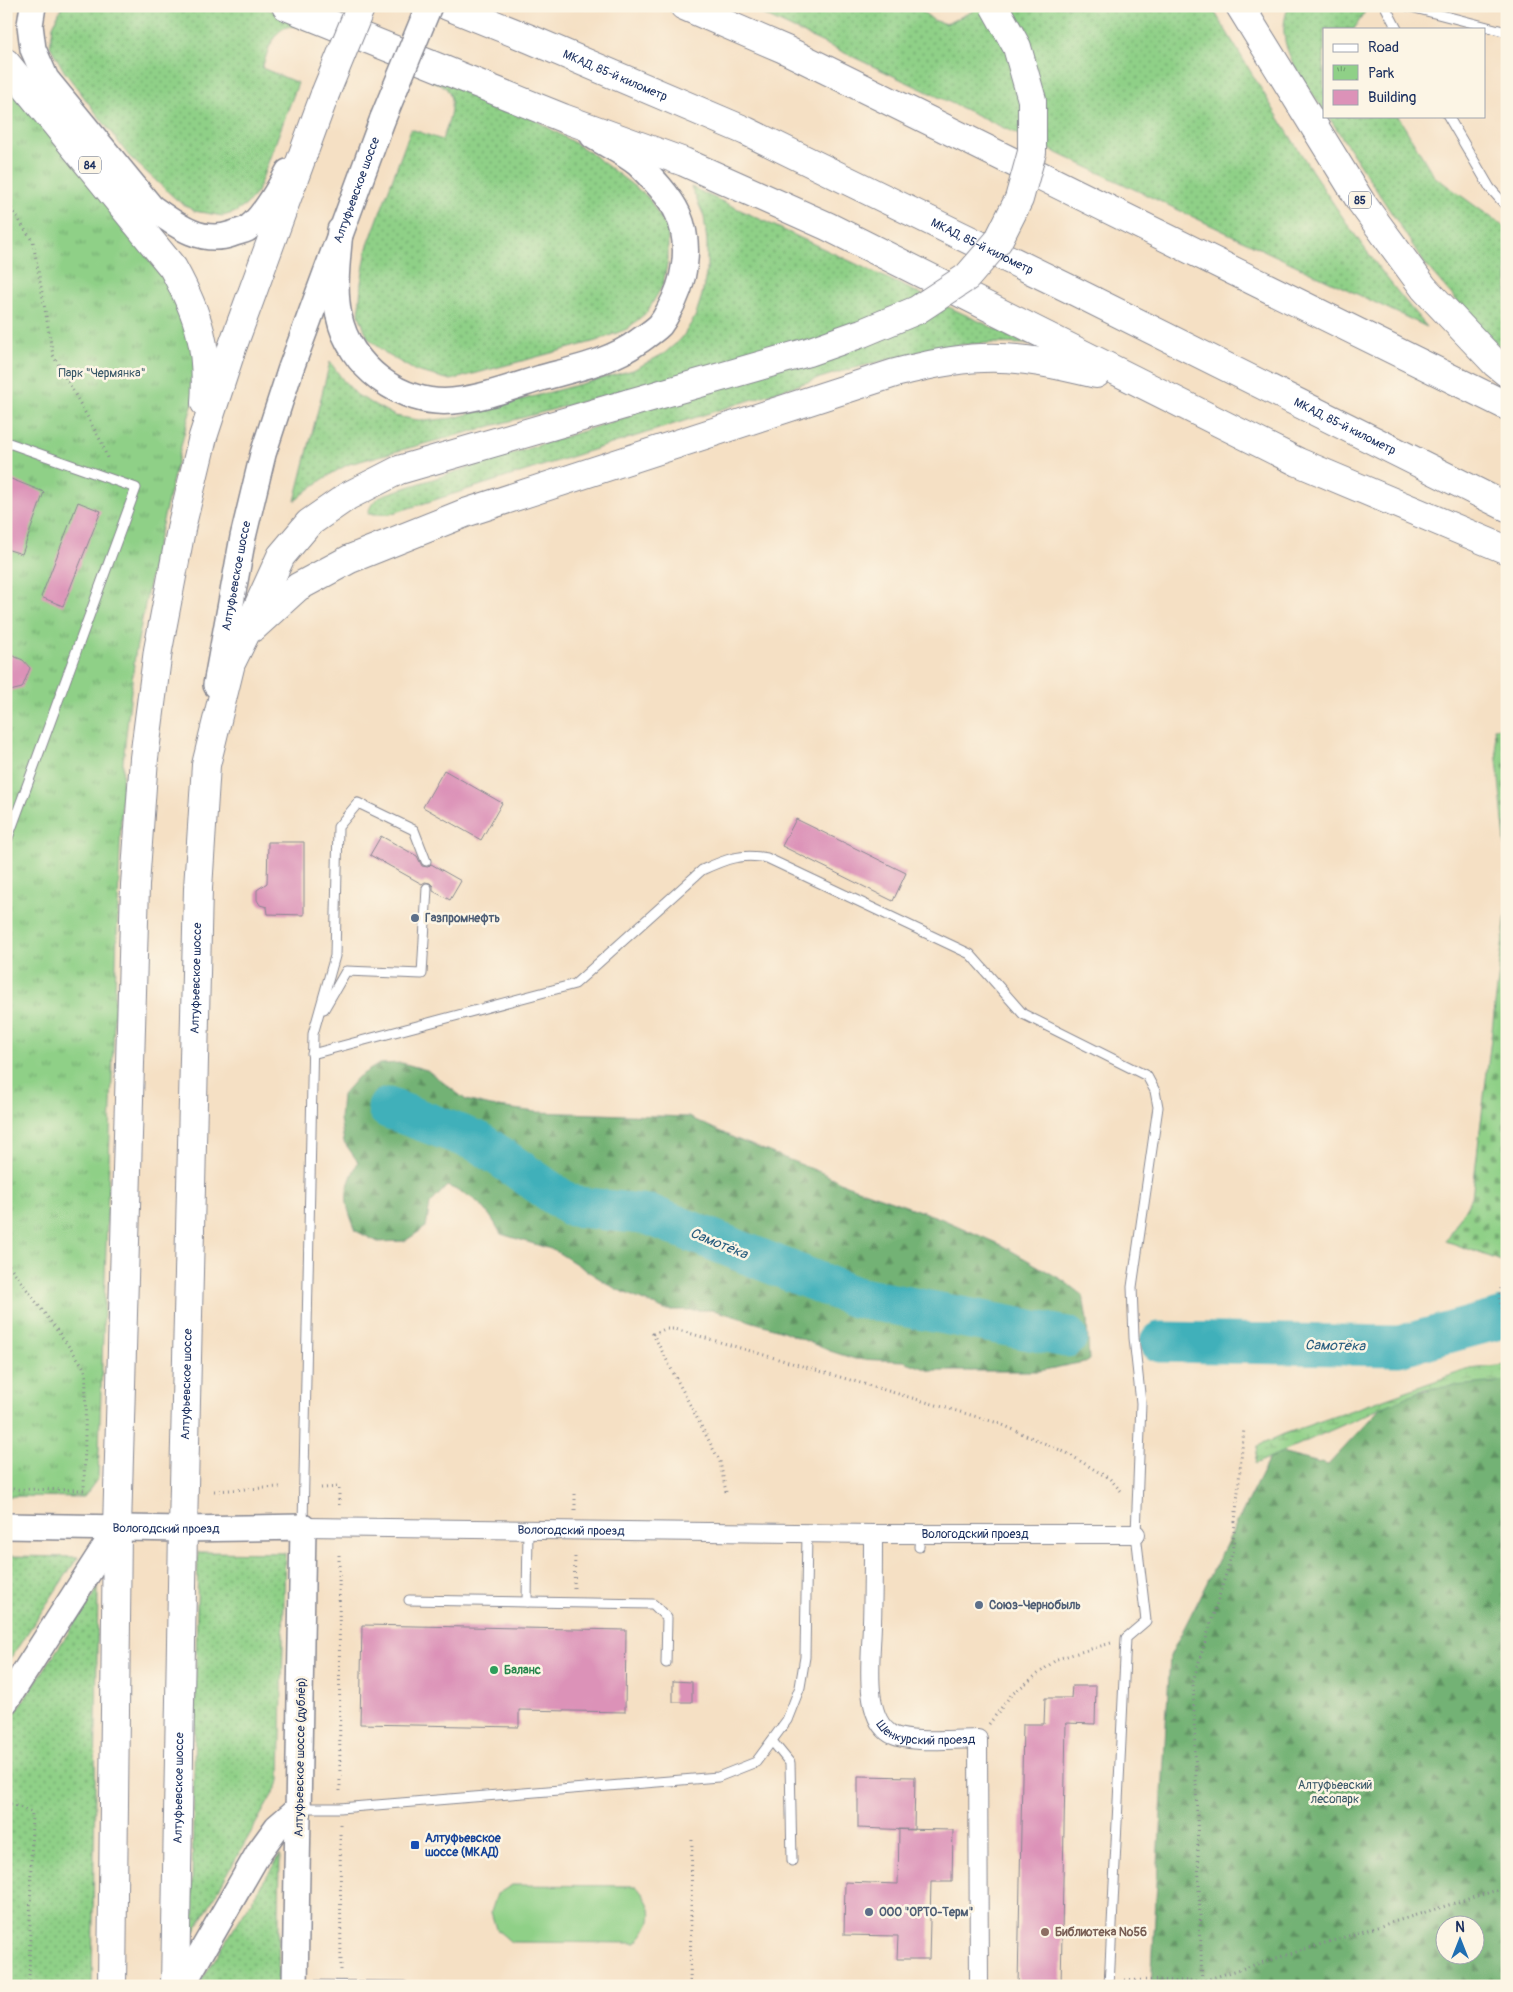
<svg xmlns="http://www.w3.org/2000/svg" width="1513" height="1992" font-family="Pangolin,sans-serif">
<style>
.grass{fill:url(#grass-dots);stroke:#558072}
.forest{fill:url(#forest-firs);stroke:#477069;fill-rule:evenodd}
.wetland{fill:url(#wetland-marsh);stroke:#558072}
.cemetery{fill:url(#cemetery-stones);stroke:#558072}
.park{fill:url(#park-tufts);stroke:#558072}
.pitch{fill:#8fd087;stroke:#558072}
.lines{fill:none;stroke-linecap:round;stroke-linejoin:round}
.river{stroke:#40b0ba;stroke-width:41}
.building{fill:#dc92b8}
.lane-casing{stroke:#888891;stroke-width:11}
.street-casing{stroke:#888891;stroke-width:20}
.secondary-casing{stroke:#888891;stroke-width:28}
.primary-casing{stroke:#888891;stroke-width:30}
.highway-casing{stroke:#888891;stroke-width:30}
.path{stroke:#888891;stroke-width:3;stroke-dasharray:1 4;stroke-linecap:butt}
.lane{stroke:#fff;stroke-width:9}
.street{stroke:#fff;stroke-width:18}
.secondary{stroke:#fff;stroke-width:25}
.primary{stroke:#fff;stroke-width:28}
.highway{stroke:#fff;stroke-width:28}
.secondary-bridge-casing{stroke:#888891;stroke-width:28;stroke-linecap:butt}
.primary-bridge-casing{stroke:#888891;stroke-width:30;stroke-linecap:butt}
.secondary-bridge{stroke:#fff;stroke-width:25}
.primary-bridge{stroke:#fff;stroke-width:28}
.service-dot{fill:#5c6f8a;stroke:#fcf5e5;stroke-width:2}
.leisure-dot{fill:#2e9e5b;stroke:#fcf5e5;stroke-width:2}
.transit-dot{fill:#1a4fb4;stroke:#fcf5e5;stroke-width:2}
.education-dot{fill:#8d6e63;stroke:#fcf5e5;stroke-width:2}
.labels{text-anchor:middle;stroke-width:5;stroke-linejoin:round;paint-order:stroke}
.shield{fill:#fcf5e5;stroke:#5e6a86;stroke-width:1}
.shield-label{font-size:11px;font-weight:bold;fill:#1b2f5e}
.street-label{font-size:12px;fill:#1b2f5e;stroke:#fcf5e5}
.park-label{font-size:12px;fill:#385768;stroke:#fcf5e5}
.service-label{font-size:12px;font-weight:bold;fill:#4e5e75;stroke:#fcf5e5;text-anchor:start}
.leisure-label{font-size:12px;font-weight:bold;fill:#27864d;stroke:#fcf5e5;text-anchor:start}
.transit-label{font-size:12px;font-weight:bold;fill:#164399;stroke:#fcf5e5;text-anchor:start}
.education-label{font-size:12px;font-weight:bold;fill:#785e54;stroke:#fcf5e5;text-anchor:start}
.water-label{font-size:14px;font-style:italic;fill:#285c7e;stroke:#fcf5e5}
</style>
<defs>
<pattern id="grass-dots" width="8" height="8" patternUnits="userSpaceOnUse" patternTransform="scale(1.25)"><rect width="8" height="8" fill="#8fd087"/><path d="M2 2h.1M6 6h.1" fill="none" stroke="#74a972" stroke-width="1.8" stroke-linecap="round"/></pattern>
<pattern id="forest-firs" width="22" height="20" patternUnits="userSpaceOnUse" patternTransform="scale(1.25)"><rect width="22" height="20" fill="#73b274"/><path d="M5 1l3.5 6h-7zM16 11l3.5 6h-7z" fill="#5e9162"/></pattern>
<pattern id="wetland-marsh" width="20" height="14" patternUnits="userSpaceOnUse" patternTransform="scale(1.25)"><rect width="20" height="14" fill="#8fd087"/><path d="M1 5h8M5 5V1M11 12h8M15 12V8" fill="none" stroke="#74a972"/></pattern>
<pattern id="cemetery-stones" width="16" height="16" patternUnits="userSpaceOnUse" patternTransform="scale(1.25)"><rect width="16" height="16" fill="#8fd087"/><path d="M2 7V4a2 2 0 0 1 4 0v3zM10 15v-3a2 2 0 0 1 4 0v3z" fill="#74a972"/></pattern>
<pattern id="park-tufts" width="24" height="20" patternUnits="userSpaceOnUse" patternTransform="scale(1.25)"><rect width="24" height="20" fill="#8fd087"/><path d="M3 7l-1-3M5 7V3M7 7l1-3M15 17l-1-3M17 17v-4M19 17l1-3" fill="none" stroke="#74a972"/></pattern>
</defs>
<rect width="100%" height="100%" fill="#fcf5e5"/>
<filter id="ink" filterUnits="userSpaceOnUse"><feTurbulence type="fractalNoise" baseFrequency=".02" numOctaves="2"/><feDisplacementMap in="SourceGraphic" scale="10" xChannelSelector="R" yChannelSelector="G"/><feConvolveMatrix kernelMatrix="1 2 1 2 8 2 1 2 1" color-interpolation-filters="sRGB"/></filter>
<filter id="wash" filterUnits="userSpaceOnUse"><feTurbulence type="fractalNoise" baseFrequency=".0096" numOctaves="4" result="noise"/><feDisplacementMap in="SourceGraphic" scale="20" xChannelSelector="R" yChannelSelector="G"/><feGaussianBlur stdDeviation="1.12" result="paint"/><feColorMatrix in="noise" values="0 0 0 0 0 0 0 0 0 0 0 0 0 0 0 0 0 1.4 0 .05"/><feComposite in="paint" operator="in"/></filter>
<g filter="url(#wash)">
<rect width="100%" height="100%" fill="#f5e0c4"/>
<g class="grass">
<path d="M62,6h197l62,22 -3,7c-7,-3 -16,-8 -23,-9 -22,-1 -27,26 -33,42l36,15 -41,109 -11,13 -10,7 -13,4 -29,-5 -17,-11 -48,-44 -65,-85 -14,-25 3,-20z"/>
<path d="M745,6h171l17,14 13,4 25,-12 5,-6h235c67,110 131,224 216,321z"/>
<path d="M1289,6l79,1 -14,22h-30v82c-20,-31 -53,-66 -35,-105z"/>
<path d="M434,73l103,48 51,30 60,46 20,33v30l-5,25 -16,27 -20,17 -31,12 -145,39 -35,-9 -28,-16 -20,-17 -9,-23 2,-32 6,-35 44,-119 31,11c5,-14 18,-44 0,-55 -3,-2 -8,-3 -11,-4z"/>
<polygon points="1328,116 1398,116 1434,176 1507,229 1507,353 1484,332 1425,264"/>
<path d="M691,187l337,157 -38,-1 -32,2 -28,4 -91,23 -449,142h-22c2,-9 6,-14 15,-19l250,-80 -7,-25 -277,74c-20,10 -37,22 -54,37l35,-139 13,18 14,15 38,21 29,5 29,-3 180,-48 32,-17 17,-15 13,-21 7,-22 5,-26v-27l-3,-26z"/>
<polygon points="198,1552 285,1553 280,1781 191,1938"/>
<polygon points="6,1556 78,1557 6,1665"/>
<polygon points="98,1588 92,1986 6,1986 6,1727"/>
<polygon points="280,1855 278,1986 198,1986"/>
</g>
<g class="forest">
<path d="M402,1063l25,7 39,30 25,6 45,6 153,5 47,22 89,35 21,11 94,33 63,28 61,35 19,15 4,24 2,41 -50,10h-108l-27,-10 -49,-2 -25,-8 -47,-20 -69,-21h-49l-49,-21 -62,-39 -53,-16c-16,-29 -24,-36 -54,-48l-17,18 -4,23 -21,14 -27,1 -22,-11c-13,-32 -13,-38 2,-69l-14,-20 -4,-23 2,-24 16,-18 21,-13z"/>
<path d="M1507,1376v610h-356l19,-330 103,-205 55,14 63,-67 84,-19zM1446,1924h30v30h-30z"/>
</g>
<polygon class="wetland" points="1507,1365 1507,1381 1424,1389 1255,1464 1258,1446 1284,1434 1469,1369"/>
<g class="cemetery">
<polygon points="1507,727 1507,862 1494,728"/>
<polygon points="1507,905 1507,1263 1446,1241 1472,1197"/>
</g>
<polygon class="park" points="6,78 96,187 170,288 192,323 199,381 185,430 156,549 135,655 123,762 98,1478 84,1497 6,1496"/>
<path class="pitch" d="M512,1885l124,1c20,23 19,35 0,57l-125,-1 -15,-13 -5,-17 6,-18z"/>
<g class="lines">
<g class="river">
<polyline points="388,1108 479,1142 571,1206 650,1215 855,1297 1067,1337"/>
<polyline points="1160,1342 1399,1346 1507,1317"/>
</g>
</g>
<g id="blocks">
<g class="building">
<polygon points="6,477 44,492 22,554 6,549"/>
<polygon points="78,502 101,511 63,606 41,597"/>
<polygon points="6,653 23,660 30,668 22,688 6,692"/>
<polygon points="444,770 502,803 481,840 423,807"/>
<polygon points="796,819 906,873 893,901 782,846"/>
<polygon points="381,836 417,856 422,866 428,867 431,864 461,881 450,900 433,891 433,886 430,883 425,882 422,884 370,855"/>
<polygon points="268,842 304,842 304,915 268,914 267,907 260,905 257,900 257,890 267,883"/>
<polygon points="362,1625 626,1630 625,1712 519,1710 519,1727 360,1724"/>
<polygon points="673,1681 692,1682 692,1702 673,1702"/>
<polygon points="1072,1686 1096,1686 1095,1724 1066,1723 1061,1986 1018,1986 1023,1724 1044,1724 1045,1698 1071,1698"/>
<polygon points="858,1776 915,1777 914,1830 858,1828"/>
<polygon points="899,1829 953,1830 952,1882 931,1882 929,1959 897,1959 898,1936 844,1935 845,1882 898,1884"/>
</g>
</g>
</g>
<g filter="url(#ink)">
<use href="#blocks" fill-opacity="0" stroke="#888891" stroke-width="1"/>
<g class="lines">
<g class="lane-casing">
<g id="lane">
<polyline points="1385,6 1397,29"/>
<polyline points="1407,6 1507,32"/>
<polyline points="1448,116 1490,188 1507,207"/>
<polyline points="6,442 136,488 6,843"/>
<polyline points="324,1009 346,971 422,974 427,888"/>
<path d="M312,1054l263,-70 127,-114c24,-11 39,-17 65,-12l203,96 53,60 124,62 8,15 3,16 -26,180 2,51 7,65 -5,131 10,87 -20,17 -17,348"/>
<polyline points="303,1525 313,1034 335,956 338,827 358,803 414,830 426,861"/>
<polyline points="919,1547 920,1534"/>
<polyline points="409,1600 527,1602 528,1530"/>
<polyline points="527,1602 653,1604 667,1618 666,1663"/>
<polyline points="772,1741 790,1763 792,1861"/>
<polyline points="300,1808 340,1808 718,1777 756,1762 787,1720 800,1687 805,1657 807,1533"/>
<polyline points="297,1985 404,1986"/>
</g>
</g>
<g class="street-casing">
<g id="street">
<path id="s1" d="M303,1527l570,7h263"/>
<path id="s2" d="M873,1534c0,29 0,58 -1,88 0,28 -10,90 16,110 15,13 69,7 90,7l1,247"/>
</g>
</g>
<g class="secondary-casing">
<g id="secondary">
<path d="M33,6l-3,19 3,24 13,30 105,128c25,18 50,38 81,27 5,-2 11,-3 15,-5 15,-11 32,-40 41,-57"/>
<path d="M340,230c-2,27 -7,58 -1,86 10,50 62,90 114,85 30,-3 59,-14 88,-23 33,-9 70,-16 98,-37 7,-5 15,-10 21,-16 3,-4 6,-9 8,-13 17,-29 24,-66 10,-98 -8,-18 -26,-36 -40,-50 -13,-11 -31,-19 -45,-28"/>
<path id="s3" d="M216,685l27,-148 20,-83 28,-86 92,-250"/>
<path id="s4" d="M6,1526l177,3 120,-2 -8,459"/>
<polyline points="6,1701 117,1528"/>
<polyline points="182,1986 259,1852 277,1827 299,1808"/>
</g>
</g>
<g class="primary-casing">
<g id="primary">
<polyline points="286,6 563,118 684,162 827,226 1298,462 1507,550"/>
<polyline points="1240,6 1361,202 1424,288 1496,364 1507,373"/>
<path d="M6,63l167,205c26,47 36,80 32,135"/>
<path d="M254,627l44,-40 52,-28 115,-46 430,-140c29,-7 57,-14 87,-15 38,-2 78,7 114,16"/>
<polyline points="112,1986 117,1528 135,885 144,758 158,650 182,524 203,437 232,348 325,94"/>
<path id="s5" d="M175,1986l8,-457 15,-641 8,-123 25,-102 14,-28 36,-79 28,-33 39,-27 51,-26 231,-67"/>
</g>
</g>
<g class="highway-casing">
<g id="highway">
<path id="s6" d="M448,6l82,33 216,92 328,160 433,216"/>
<polyline points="684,6 784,49 1507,406"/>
</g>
</g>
<g class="path">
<polyline points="6,200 33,242 53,355 102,443 108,461"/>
<polyline points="6,1261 81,1363 85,1370 86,1377 84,1490 6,1489"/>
<polyline points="1507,1264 1499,1297 1507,1328"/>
<polyline points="321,1488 339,1487 339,1508"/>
<polyline points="214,1491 280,1487"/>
<polyline points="726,1492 720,1462 653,1334 665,1329 675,1329 998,1423 1067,1453 1110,1479 1121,1491"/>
<polyline points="575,1510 575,1490"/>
<polyline points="339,1555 340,1793"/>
<polyline points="574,1588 575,1556"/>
<polyline points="989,1724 1011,1695 1057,1659 1111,1643"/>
<polyline points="6,1802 32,1812 29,1986"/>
<polyline points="340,1824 341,1970"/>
<polyline points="1125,1980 1202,1981 1507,1887"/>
<polyline points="690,1986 692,1837"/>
<polyline points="1202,1986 1193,1681 1232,1554 1244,1428"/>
</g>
<use href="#lane" class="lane"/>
<use href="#street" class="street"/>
<use href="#secondary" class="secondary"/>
<use href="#primary" class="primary"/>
<use href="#highway" class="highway"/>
<g class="secondary-bridge-casing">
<polyline id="secondary-bridge" points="383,118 429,6"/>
</g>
<g class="primary-bridge-casing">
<g id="primary-bridge">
<polyline points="325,94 361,6"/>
<polyline points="630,403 808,352 862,333 917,310 967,277 998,241 1019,199 1032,152 1032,100 1017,47 994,6"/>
</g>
</g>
<use href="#secondary-bridge" class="secondary-bridge"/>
<use href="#primary-bridge" class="primary-bridge"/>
</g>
</g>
<g class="service-dot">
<circle cx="415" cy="918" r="5"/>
<circle cx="979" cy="1605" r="5"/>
<circle cx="869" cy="1912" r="5"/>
</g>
<circle class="leisure-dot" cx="494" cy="1670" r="5"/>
<rect class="transit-dot" x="410" y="1840" width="10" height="10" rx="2.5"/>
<circle class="education-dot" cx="1045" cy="1932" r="5"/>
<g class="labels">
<g class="shield">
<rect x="79" y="156.5" width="22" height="17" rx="4"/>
<rect x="1349" y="191.5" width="22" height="17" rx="4"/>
</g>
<g class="shield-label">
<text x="90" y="169">84</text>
<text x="1360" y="204">85</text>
</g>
<g class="street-label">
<text dy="4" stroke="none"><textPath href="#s6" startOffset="181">МКАД, 85-й километр</textPath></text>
<text dy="4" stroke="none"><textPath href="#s3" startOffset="516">Алтуфьевское шоссе</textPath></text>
<text dy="4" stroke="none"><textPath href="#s6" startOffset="586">МКАД, 85-й километр</textPath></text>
<text dy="4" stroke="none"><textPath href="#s6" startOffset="991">МКАД, 85-й километр</textPath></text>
<text dy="4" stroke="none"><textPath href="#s3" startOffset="111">Алтуфьевское шоссе</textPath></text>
<text dy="4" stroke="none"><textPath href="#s5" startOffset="1008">Алтуфьевское шоссе</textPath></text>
<text dy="4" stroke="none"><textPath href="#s5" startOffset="602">Алтуфьевское шоссе</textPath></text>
<text dy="4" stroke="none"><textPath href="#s4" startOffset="160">Вологодский проезд</textPath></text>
<text dy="4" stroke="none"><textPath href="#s1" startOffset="268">Вологодский проезд</textPath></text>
<text dy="4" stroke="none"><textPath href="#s1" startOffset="672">Вологодский проезд</textPath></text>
<text dy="4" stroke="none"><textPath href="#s2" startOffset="240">Шенкурский проезд</textPath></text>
<text transform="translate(300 1757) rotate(-89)" y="4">Алтуфьевское шоссе (дублёр)</text>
<text dy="4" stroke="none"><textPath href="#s5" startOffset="198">Алтуфьевское шоссе</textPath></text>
</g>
<g class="park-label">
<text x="102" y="377">Парк "Чермянка"</text>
<text x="1335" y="1789">Алтуфьевский<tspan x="1335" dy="14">лесопарк</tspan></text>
</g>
<g class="service-label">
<text x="425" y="922">Газпромнефть</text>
<text x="989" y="1609">Союз-Чернобыль</text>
<text x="879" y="1916">ООО "ОРТО-Терм"</text>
</g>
<g class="leisure-label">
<text x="504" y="1674">Баланс</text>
</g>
<g class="transit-label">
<text x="425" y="1842">Алтуфьевское<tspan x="425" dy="14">шоссе (МКАД)</tspan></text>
</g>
<g class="education-label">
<text x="1055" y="1936">Библиотека №56</text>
</g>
<g class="water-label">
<text transform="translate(719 1243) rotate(22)" y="5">Самотёка</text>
<text transform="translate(1335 1345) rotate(1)" y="5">Самотёка</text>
</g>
</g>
<rect width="1513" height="1992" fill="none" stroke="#fcf5e5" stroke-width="25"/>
<rect x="1323" y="28" width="162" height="90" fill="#fcf5e5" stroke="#a2a6af"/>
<rect x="1333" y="44" width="25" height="8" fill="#ffffff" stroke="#a2a6af"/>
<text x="1368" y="52" font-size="15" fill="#1b2f5e">Road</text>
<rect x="1333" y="65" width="25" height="15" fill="url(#park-tufts)" stroke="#a2a6af"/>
<text x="1368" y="78" font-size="15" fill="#1b2f5e">Park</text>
<rect x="1333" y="90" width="25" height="15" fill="#dc92b8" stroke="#a2a6af"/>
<text x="1368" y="102" font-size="15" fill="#1b2f5e">Building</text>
<g transform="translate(1460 1940)"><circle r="24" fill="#fcf5e5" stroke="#a2a6af"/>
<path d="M0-4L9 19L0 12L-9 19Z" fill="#1f6fb2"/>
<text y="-8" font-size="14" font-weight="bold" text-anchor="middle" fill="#1b2f5e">N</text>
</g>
</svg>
